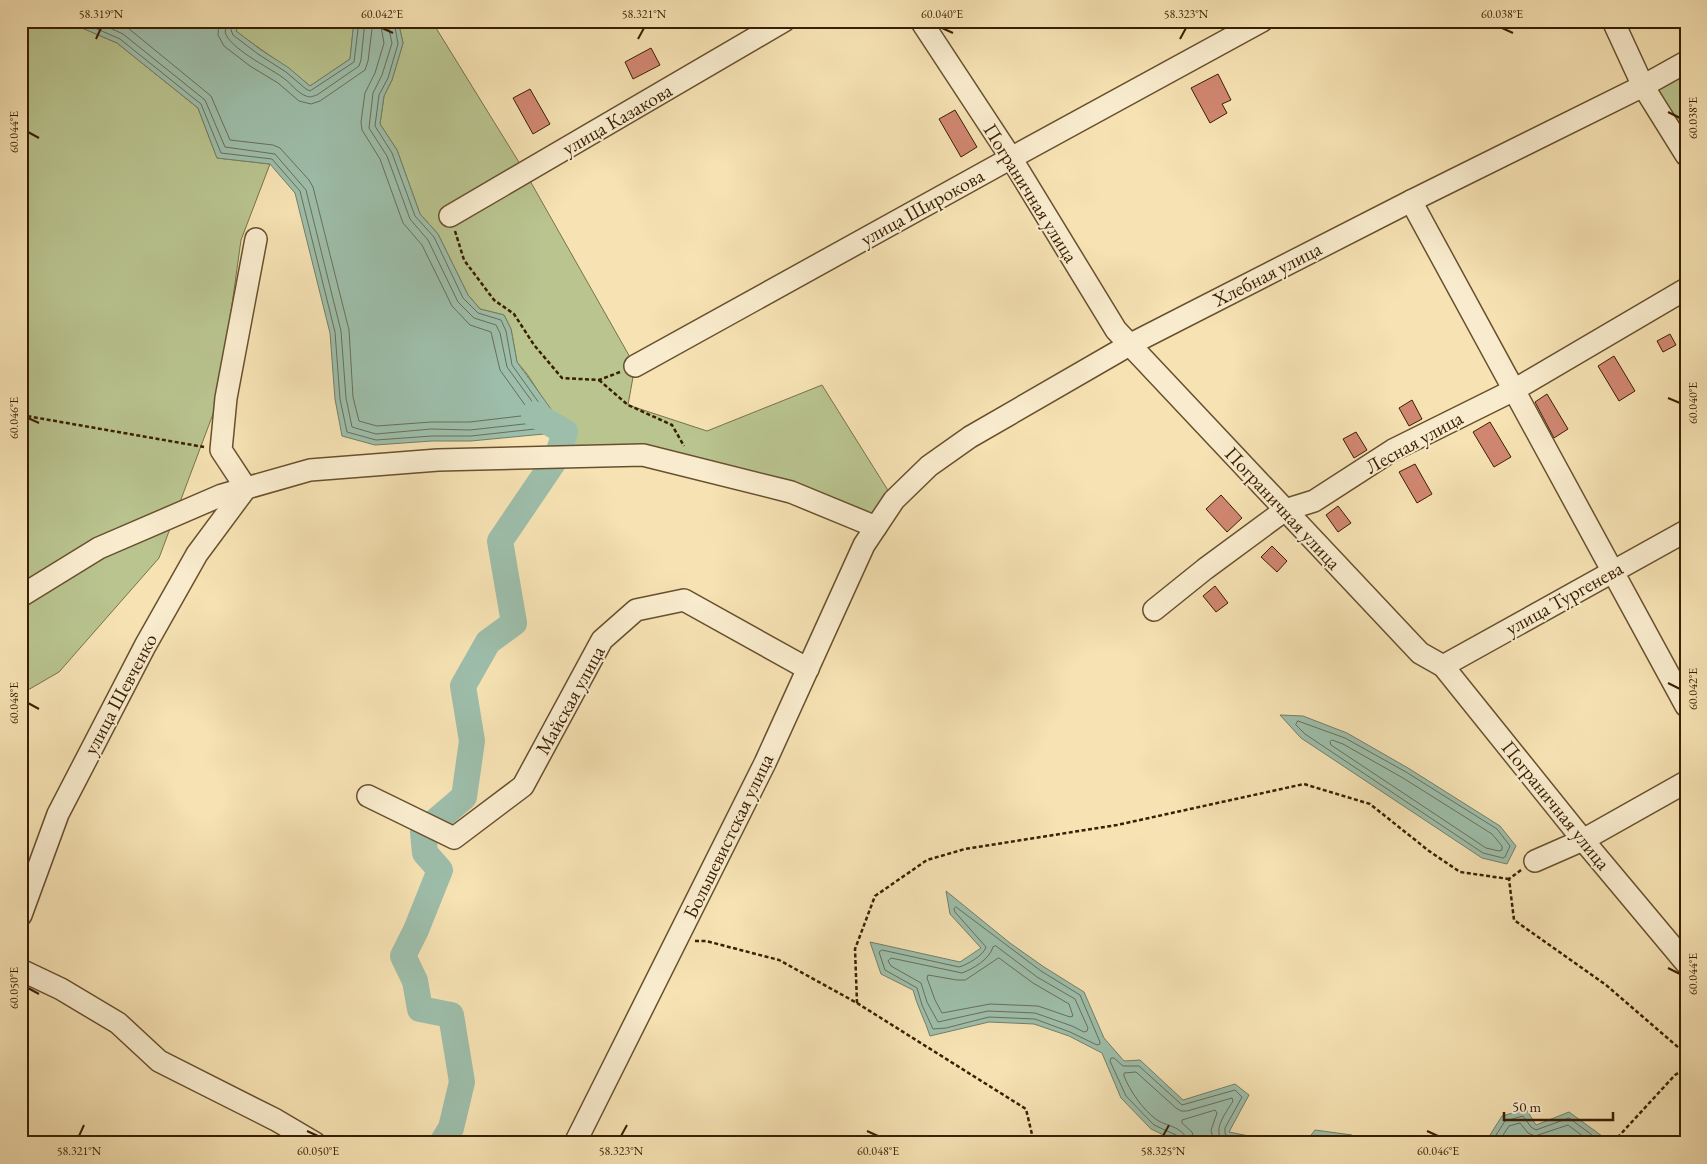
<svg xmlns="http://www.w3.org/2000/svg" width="1707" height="1164" font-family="'EB Garamond',serif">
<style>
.green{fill:#b9c48f;stroke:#797248}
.water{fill:#9dbeab;stroke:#757e67}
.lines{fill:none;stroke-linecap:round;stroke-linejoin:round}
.shore{stroke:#6b6e56;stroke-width:1}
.river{stroke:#9dbeab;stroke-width:26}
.building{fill:#d18772;stroke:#391f01}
.minor-casing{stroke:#68502e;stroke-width:24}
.path{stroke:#391f01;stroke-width:2.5;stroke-dasharray:4 2.5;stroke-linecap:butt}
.minor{stroke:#f9ecce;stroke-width:21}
.ticks{fill:none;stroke:#391f01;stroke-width:2}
.labels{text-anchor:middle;stroke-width:4;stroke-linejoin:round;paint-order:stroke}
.street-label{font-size:20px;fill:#391f01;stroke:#f9ecce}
.neatline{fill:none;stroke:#391f01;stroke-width:2}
.ticks-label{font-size:12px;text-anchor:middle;fill:#391f01}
</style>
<rect width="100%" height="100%" fill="#f6e2b3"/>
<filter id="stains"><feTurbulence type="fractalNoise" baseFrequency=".004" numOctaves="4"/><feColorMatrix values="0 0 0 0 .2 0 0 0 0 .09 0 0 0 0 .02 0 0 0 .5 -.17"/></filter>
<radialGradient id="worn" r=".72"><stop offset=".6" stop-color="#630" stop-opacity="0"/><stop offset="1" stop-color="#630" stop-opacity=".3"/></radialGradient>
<g class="green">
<polygon points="21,21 66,21 117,43 198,108 217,158 270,164 241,240 219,398 159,558 59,672 21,694"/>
<path d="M240,21h114l-4,38 -40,27c-24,-21 -50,-36 -74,-55z"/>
<polygon points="398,21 447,21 436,28 525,172 635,366 628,405 707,431 822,385 894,500 876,527 643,455 557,457 565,432 527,374 517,362 511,329 504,315 480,309 468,295 438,234 420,214 397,150 380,124 384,96 392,80 403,43"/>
<polygon points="1686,62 1686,155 1643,86"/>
</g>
<g class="water">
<polygon points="66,21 240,21 236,31 261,50 289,68 310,86 350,59 354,21 398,21 403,43 392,80 384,96 380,124 397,150 420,214 438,234 468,295 480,309 504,315 511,329 517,362 551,409 565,432 471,441 432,441 375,445 342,436 335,399 330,333 295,193 270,164 217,158 198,108 117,43"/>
<polygon points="1280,715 1303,716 1347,733 1408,768 1500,826 1516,846 1507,864 1482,858 1301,738"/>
<path d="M946,891l64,52 34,24 40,25 20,46 20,23 16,-1 43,40 52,-16 14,11 -20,37 55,11h-104l-29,-14 -30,-31 -19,-45 -33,-17 -35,-12 -45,-2 -59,14c-5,-16 -13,-30 -17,-46l-32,-16 -11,-32 90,20 21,-14 -31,-34z"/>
<polygon points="1526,1109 1536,1125 1569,1112 1602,1136 1594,1143 1485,1143 1502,1116"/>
<polygon points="1315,1130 1352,1135 1355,1143 1305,1143"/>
</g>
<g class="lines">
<g class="shore">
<polyline points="79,21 120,39 201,104 221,153 272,159 300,191 335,332 340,399 347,432 376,440 432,436 471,436 553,427 554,424 512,365 506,331 501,320 478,313 463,298 434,237 415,216 392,153 375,126 379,95 388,78 398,44 394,21"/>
<polyline points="95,21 123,34 205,100 225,147 275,154 306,190 341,331 346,398 352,427 376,434 431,429 470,430 542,422 544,419 542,415 507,367 500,333 496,325 474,318 458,302 428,240 410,219 387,156 369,128 373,93 382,75 392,43 387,21"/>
<polyline points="114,21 128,28 211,96 230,140 273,145 280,148 309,180 313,187 349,330 353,397 359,421 377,426 431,422 470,422 529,415 530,412 500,370 491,332 470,325 452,306 422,245 403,223 380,159 362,130 361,122 365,93 375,73 384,43 380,21"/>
<polyline points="219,21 218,35 224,46 250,66 278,83 299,101 311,104 320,101 365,70 368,61 373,21"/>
<path d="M228,21l-3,11c4,16 43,35 57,45 8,5 15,16 24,19 4,2 7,0 11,-1l42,-29 2,-6 4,-39"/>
<polyline points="234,21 231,30 233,35 258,54 286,72 306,89 310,91 354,62 359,21"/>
<polygon points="1298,721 1345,738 1406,772 1497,829 1510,846 1505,857 1503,858 1483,853 1305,734 1296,725"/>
<polygon points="1332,740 1343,744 1403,778 1492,834 1502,846 1502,850 1499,851 1486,848 1331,745 1330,742"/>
<path d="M956,907l85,64 39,24 20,47v2l-3,1 -27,-13 -35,-13 -46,-2 -43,11 -13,1 -11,-24 -5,-17 -32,-18 -6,-18 3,-2 77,17c8,-2 25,-12 27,-20l-31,-35 -1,-3z"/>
<path d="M996,946l41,31 38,22 13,29 -1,3 -3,1 -12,-6 -37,-13 -47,-2 -50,11 -11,-20 -6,-19 -30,-17 -3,-5 3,-3 71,15c11,-4 28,-14 31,-26z"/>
<polygon points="999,958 1033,983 1069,1004 1073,1016 1070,1017 1038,1006 990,1004 942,1013 935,1000 927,978 928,975 957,980 965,980"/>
<polyline points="1181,1143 1178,1136 1154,1125 1126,1096 1110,1061 1111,1058 1114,1058 1123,1066 1139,1066 1182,1105 1235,1090 1242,1097 1225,1128 1225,1134 1229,1137 1259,1143"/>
<path d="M1187,1143c-1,-16 -19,-16 -30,-23 -14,-10 -27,-29 -33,-44v-3l12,-1 40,36 5,3h6l45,-13 1,3c-7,12 -24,32 -7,42"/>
<polyline points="1195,1143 1192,1132 1182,1123 1182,1120 1215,1110 1217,1113 1211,1130 1214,1143"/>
<polyline points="1491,1143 1505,1121 1523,1116 1531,1127 1536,1130 1569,1118 1592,1135 1591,1143"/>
<polyline points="1498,1143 1509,1126 1520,1123 1528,1133 1535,1136 1568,1125 1584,1137 1585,1143"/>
</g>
<polyline class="river" points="442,1143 451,1128 462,1082 451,1015 420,1009 415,981 403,956 416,930 440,870 425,853 423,832 464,797 472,741 463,686 488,642 514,623 500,541 557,457 565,432 534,414"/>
</g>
<g class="building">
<polygon points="651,48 660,65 633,79 625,62"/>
<polygon points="1218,74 1231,100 1222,104 1227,113 1210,123 1191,88"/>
<polygon points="530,89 550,124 533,134 513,98"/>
<polygon points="955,110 977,147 961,157 939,119"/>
<polygon points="1670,334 1676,345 1663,352 1657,341"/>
<polygon points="1614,356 1635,391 1619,401 1598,366"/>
<polygon points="1547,394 1568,429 1554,438 1535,402"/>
<polygon points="1412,400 1422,419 1409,426 1399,408"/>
<polygon points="1490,422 1511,457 1494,467 1473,432"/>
<polygon points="1356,432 1367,450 1354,458 1343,439"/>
<polygon points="1415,464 1432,494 1417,503 1399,472"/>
<polygon points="1221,495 1242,518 1227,532 1206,509"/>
<polygon points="1338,506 1351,523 1338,532 1326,515"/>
<polygon points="1272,546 1287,561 1277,572 1261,557"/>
<polygon points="1215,586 1228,603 1216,612 1203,596"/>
</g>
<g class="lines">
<g class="minor-casing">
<g id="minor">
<polyline points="921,21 1011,158 1116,330 1420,653 1443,666 1583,840 1686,963"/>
<polyline points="1613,21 1643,86 1686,155"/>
<polyline points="1411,201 1686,706"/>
<polyline points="450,216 784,21"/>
<polyline points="635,366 1011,158 1262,21"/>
<polyline points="21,596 99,548 222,495 310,470 438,460 643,455 791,492 876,527"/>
<polyline points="1154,610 1205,569 1285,510 1314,501 1393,450 1514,390 1686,289"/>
<polyline points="1443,666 1686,531"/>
<polyline points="368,796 454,838 523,786 602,640 636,610 684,600 808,669"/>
<polyline points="1535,861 1583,840 1686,782"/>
<polyline points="21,915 58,814 145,646 197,554 246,488 221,450 226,398 256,239"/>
<polyline points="21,970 61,989 118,1023 159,1061 276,1120 315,1143"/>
<polyline points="575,1143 765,763 864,545 894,500 929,466 970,437 1131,344 1411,201 1643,86 1686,62"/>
</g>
</g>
<g class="path">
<polyline points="455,231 464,260 494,300 514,314 534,345 562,378 599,380 620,372"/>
<polyline points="599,380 628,405 672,425 684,446"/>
<polyline points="21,415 204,447"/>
<polyline points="1521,870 1509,879 1514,920 1606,985 1686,1054"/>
<polyline points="695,941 706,941 779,960 857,1003 1026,1109 1034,1143"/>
<polyline points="857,1003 855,949 875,896 927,860 965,849 1117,825 1304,784 1370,804 1429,851 1460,872 1509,879"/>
<polyline points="1614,1143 1618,1137 1675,1075 1686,1068"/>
</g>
<use href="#minor" class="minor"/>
</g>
<path class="ticks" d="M382,28l11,5M942,28l11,5M1502,28l11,5M96,39l5,-11M638,39l6,-11M1180,39l6,-11M1668,112l12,6M28,132l11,6M1668,398l12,5M28,418l11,5M1668,683l12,6M28,703l11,6M1668,968l12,6M28,988l11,6M307,1131l11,5M867,1131l11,5M1427,1131l11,5M79,1136l5,-11M621,1136l6,-11M1163,1136l6,-11"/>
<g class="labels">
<g class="street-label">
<text transform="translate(617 119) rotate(-30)" y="7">улица Казакова</text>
<text transform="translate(1031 193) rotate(58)" y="7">Пограничная улица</text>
<text transform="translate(922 207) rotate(-29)" y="7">улица Широкова</text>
<text transform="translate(1267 274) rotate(-27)" y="7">Хлебная улица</text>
<text transform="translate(1414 442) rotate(-29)" y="7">Лесная улица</text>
<text transform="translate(1283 508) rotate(47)" y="7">Пограничная улица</text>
<text transform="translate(1564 598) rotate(-29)" y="7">улица Тургенева</text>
<text transform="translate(120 694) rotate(-62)" y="7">улица Шевченко</text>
<text transform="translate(570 700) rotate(-61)" y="7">Майская улица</text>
<text transform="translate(1556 805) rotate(51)" y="7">Пограничная улица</text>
<text transform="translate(728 836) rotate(-64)" y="7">Большевистская улица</text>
</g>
</g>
<rect width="1707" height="1164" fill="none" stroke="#f6e2b3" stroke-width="55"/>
<path d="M1504 1112v8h109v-8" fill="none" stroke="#391f01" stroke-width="2.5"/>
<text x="1512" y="1112" font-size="15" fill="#391f01" stroke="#f9ecce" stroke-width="4" paint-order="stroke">50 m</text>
<rect x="28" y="28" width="1652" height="1108" class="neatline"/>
<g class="ticks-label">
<text x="101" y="18">58.319°N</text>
<text x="382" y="18">60.042°E</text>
<text x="644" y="18">58.321°N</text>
<text x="942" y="18">60.040°E</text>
<text x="1186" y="18">58.323°N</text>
<text x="1502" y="18">60.038°E</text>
<text transform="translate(1693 118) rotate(-90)" y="4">60.038°E</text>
<text transform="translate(14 132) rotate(-90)" y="4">60.044°E</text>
<text transform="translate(1693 403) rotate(-90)" y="4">60.040°E</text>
<text transform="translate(14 418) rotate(-90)" y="4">60.046°E</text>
<text transform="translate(1693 689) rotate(-90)" y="4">60.042°E</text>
<text transform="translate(14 703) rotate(-90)" y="4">60.048°E</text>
<text transform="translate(1693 974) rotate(-90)" y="4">60.044°E</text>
<text transform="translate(14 988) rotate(-90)" y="4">60.050°E</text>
<text x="79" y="1155">58.321°N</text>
<text x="318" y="1155">60.050°E</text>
<text x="621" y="1155">58.323°N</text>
<text x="878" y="1155">60.048°E</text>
<text x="1163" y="1155">58.325°N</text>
<text x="1438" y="1155">60.046°E</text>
</g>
<rect width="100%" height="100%" filter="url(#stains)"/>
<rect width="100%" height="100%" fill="url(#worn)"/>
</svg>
